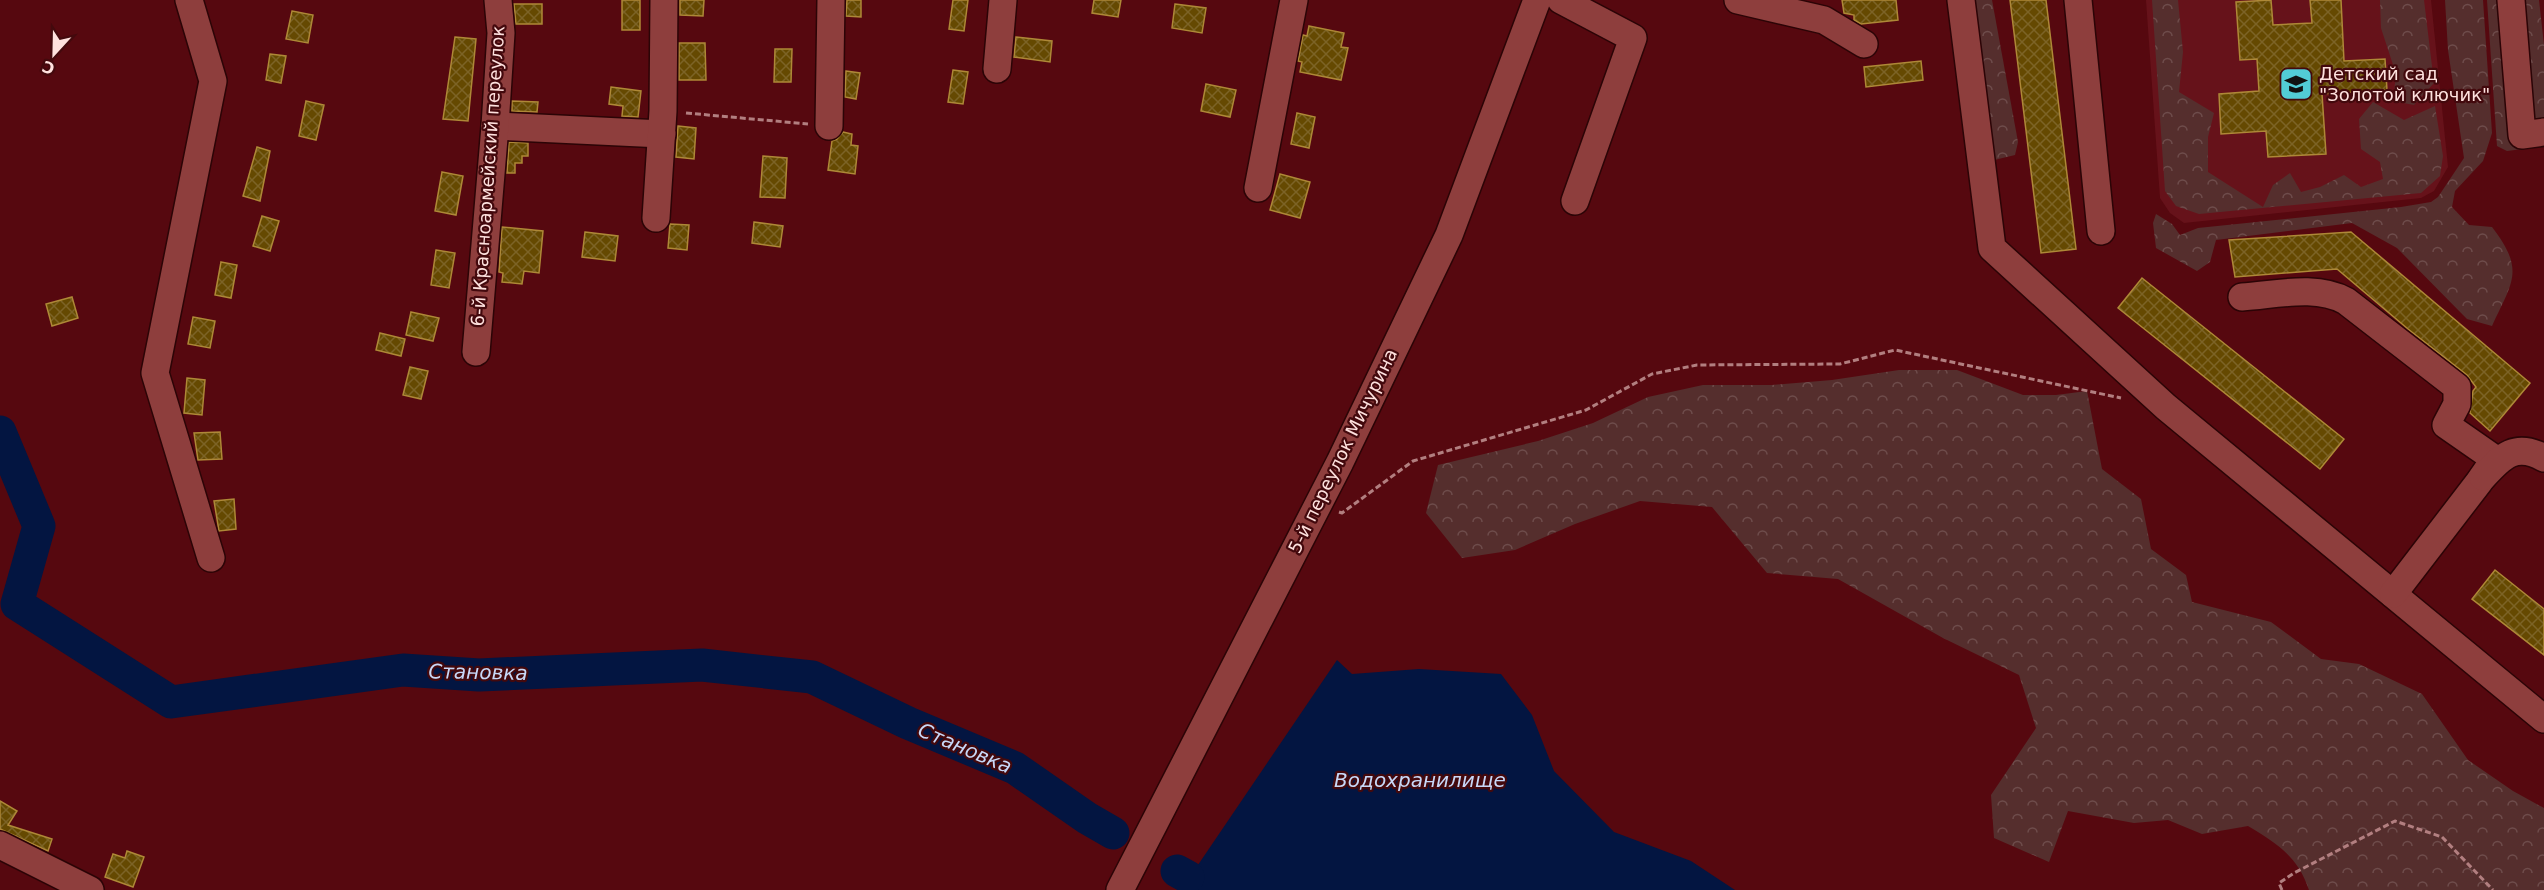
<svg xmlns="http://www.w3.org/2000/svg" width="2544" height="890" font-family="'DejaVu Sans',sans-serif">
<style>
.built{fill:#66121a}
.forest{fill:url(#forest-crowns)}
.water{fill:#031541}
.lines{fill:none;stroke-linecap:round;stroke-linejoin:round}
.river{stroke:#031541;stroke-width:33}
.building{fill:url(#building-cross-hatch);stroke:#ae8837;stroke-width:1.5}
.minor-casing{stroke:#2b0406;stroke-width:30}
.path{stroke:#b27f80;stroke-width:3;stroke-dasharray:6 3;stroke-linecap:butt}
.minor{stroke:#8e3e3d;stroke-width:27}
.labels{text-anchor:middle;stroke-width:4.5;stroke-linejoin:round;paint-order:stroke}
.poi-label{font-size:18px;fill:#fee1de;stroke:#43090d;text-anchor:start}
.street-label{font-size:18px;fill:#fee1de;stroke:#43090d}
.water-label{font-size:20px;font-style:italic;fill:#c7d8f8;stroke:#43090d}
</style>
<defs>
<pattern id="forest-crowns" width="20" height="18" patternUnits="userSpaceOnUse" patternTransform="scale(1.5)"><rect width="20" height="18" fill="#552e2d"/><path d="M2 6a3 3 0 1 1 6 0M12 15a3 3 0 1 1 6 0" fill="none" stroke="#6e4c4b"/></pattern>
<pattern id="building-cross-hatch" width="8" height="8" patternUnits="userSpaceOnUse" patternTransform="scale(1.5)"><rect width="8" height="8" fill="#654901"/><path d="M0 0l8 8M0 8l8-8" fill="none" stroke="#7c6326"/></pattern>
</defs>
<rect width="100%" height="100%" fill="#56080f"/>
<polygon class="built" points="2146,0 2431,0 2448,167 2434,191 2421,198 2184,223 2170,213 2160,198"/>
<g class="forest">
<polygon points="1970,0 1992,0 2018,142 2015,155 1990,161"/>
<polygon points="2152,0 2178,0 2183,52 2179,92 2214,113 2208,137 2208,172 2263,207 2273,185 2290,173 2301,192 2320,187 2344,175 2361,187 2383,179 2380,162 2361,149 2359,119 2373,102 2404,120 2435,106 2443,156 2440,176 2421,193 2199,214 2176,206 2165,191"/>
<polygon points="2380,0 2424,0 2434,83 2414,105 2393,101 2396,74 2381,28"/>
<path d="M2445,0h38l9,133 -9,28 -28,30 -3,16 17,18 23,2c33,43 21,54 0,99l-25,-7 -70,-71 -45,-25 -136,17 -6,22 -13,9 -41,-23 -3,-25 3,-9 16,10 8,11 18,-7 203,-21 30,-5 7,-5 26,-39 -16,-108z"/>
<polygon points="2487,0 2539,0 2544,45 2544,119 2539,122 2530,148 2507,151 2497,146"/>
<path d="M1899,370h58l66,25h33l31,-4 15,78 39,30 10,50 35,26 6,27 79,20 50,37 38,5 63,30 46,66 45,31 31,17v82h-235c-11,-33 -31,-46 -61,-64l-46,8 -34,-14 -34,3 -66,-12 -19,51 -55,-24 -3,-43 45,-67 -17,-53 -76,-37 -105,-59 -71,-6 -55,-66 -72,-6 -65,23 -60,26 -53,8 -36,-45 12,-48 100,-24 55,-18 55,-26 55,-12h69l60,-5z"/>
</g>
<polygon class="water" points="1337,660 1352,674 1419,669 1501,674 1532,715 1554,771 1614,832 1691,861 1735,890 1181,890"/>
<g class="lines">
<g class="river">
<polyline points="0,432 39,526 17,604 171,702 403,670 479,675 702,665 812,677 908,723 1015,768 1087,818 1113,833"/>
<polyline points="1177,871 1188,877"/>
</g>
</g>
<g class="building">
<rect x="622" y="0" width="18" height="30"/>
<polygon points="680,0 704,0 703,16 680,15"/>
<polygon points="847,0 861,0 861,17 846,16"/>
<polygon points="953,0 968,0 964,31 949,29"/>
<polygon points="1094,0 1121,0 1118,17 1092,13"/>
<polygon points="1842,0 1896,0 1898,20 1861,24 1854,20 1854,15 1844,13"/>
<polygon points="2010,0 2046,0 2076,249 2041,253"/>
<polygon points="2271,0 2273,25 2312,23 2310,0 2341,0 2344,61 2385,59 2387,90 2322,94 2326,154 2268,157 2266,131 2221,134 2219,94 2259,91 2257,59 2240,60 2236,2"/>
<polygon points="514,4 542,4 542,24 516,24"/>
<polygon points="1175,4 1206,8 1202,33 1172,28"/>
<polygon points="292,11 313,15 308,43 286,39"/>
<polygon points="1309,26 1344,33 1341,47 1348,48 1341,80 1300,72 1302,62 1298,61 1303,35 1307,36"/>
<polygon points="455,37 476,39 468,121 443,119"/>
<polygon points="1016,37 1052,41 1050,62 1014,57"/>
<polygon points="679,43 705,43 706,80 679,80"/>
<polygon points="775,49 792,49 791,82 774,82"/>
<polygon points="270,54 286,56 281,83 266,80"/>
<polygon points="1921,61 1923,80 1866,87 1864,67"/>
<polygon points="953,70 968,72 963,104 948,102"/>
<polygon points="846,71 860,73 856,99 845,97"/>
<polygon points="1206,84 1236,90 1230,117 1201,111"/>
<polygon points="611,87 641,91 638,117 622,116 623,106 609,104"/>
<polygon points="306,101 324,105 316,140 299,136"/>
<polygon points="512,101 538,102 537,112 512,111"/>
<polygon points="1297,113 1315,117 1309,148 1291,144"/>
<polygon points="678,126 696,128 694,159 676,157"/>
<polygon points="843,132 852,134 851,145 858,146 855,174 828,170 832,141 837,139"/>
<polygon points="509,142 528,143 528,156 522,156 522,163 515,163 515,173 507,173"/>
<polygon points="257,147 270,151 260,201 243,196"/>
<polygon points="763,156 787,158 785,198 760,197"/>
<polygon points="442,172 463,176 456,215 435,211"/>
<polygon points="1280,174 1310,182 1300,218 1270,210"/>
<polygon points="262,216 279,221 270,251 253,246"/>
<polygon points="754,222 783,226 780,247 752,243"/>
<polygon points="670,224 689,225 687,250 668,248"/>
<polygon points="502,227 543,231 539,273 524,271 522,284 502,282 503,273 499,272"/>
<polygon points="585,232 618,236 615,261 582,257"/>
<polygon points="2351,232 2530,383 2490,431 2470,413 2473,391 2476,387 2467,375 2408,329 2337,269 2235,277 2229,240"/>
<polygon points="436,250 455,253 449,288 431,285"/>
<polygon points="221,262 237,265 231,298 215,295"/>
<polygon points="2142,278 2344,439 2320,469 2118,308"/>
<polygon points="72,297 78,318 52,326 46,304"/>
<polygon points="411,312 439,318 433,341 406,335"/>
<polygon points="193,317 215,321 210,348 188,344"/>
<polygon points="380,333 405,339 401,356 376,350"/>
<polygon points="410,367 428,371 421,399 403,395"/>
<polygon points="187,378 205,380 202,415 184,413"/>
<polygon points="220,432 222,459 198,460 194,433"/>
<polygon points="234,499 236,529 219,531 214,501"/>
<polygon points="2495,570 2544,609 2544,655 2472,599"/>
<polygon points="0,801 17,811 8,825 52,839 48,851 0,829"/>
<polygon points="127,851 144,857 133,887 105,877 113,854 125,858"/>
</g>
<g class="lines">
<g class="minor-casing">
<g id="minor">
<polyline points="189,0 213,81 155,373 211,558"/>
<polyline points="1561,0 1633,38 1575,201"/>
<polyline points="1738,0 1824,20 1864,44"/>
<polyline points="1961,0 1992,248 2166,407 2544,719"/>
<polyline points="2078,0 2101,231"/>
<polyline points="2511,0 2522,135 2544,132"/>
<polyline points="997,69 1003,0"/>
<polyline points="495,126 662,134"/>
<polyline points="829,126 831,0"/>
<polyline points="1258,188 1294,0"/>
<polyline points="656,218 663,111 664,0"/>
<path d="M2242,297c33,-2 74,-13 104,4l111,86v17l-11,21 46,32 -4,12 -9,13 -86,112"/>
<polyline points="476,352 495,126 501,33 498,0"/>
<path d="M2483,477c19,-21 33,-35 61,-19"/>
<polyline points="0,845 90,890"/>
<polyline points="1120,890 1340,462 1449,235 1537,0"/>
</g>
</g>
<g class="path">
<polyline points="686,113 808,124"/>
<polyline points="1339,512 1342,513 1413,461 1586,410 1652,374 1697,365 1840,364 1895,350 2121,398"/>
<polyline points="2282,890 2279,883 2294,873 2395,821 2442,837 2493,890"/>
</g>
<use href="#minor" class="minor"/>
</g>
<defs>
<g id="school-square" transform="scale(1.725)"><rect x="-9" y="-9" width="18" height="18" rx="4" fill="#52ccd6" stroke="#43090d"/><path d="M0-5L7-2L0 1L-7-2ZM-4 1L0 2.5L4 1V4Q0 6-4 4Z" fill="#111"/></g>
</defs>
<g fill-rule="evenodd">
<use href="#school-square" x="2296" y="84"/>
</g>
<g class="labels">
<g class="poi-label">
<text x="2319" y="80">Детский сад<tspan x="2319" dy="21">"Золотой ключик"</tspan></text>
</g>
<g class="street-label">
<text transform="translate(488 176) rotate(-86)" y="6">6-й Красноармейский переулок</text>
<text transform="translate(1343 451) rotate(-64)" y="6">5-й переулок Мичурина</text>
</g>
<g class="water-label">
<text transform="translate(478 672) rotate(1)" y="7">Становка</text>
<text transform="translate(965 748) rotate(23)" y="7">Становка</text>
<text x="1420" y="787">Водохранилище</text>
</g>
</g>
<g transform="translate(54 54) rotate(202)" stroke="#43090d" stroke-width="4.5" paint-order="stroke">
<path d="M0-4.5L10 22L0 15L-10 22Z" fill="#fee1de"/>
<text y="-9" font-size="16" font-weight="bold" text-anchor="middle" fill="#fee1de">С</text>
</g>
</svg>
